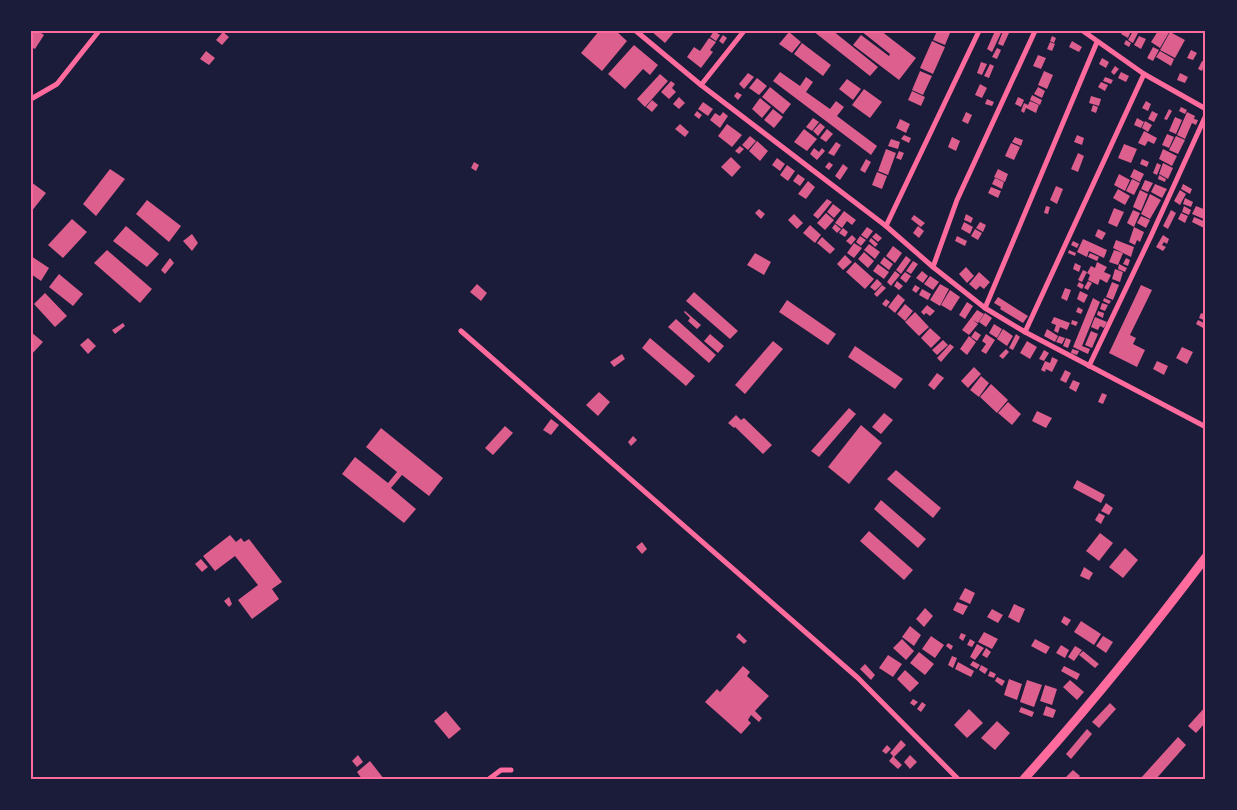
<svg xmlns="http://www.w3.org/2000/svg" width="1237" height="810" font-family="Poppins,sans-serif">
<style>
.building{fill:#dd5f8e}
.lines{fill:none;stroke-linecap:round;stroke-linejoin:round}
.minor{stroke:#ff6b9d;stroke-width:5}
.trunk{stroke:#ff6b9d;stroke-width:9}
.neatline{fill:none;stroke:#ff6b9d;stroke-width:2}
</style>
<rect width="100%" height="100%" fill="#1b1b3a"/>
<g class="building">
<polygon points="31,31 38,31 44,35 35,49 31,47"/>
<polygon points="599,31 616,31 627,41 602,71 581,53"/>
<polygon points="651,31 675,31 665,43"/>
<polygon points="714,31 720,35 716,41 710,37"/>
<polygon points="813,31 833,31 878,67 870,76"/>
<polygon points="861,31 881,31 916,58 899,80 853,45 861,35 889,56 890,54"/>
<polygon points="937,31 950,33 945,45 933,40"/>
<polygon points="995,31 1002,31 992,52 987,49"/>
<polygon points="1003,31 1009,33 1003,46 998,44"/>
<polygon points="1123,31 1131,31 1128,38 1121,34"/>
<polygon points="1133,31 1139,31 1133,43 1128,40"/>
<polygon points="1158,31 1170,31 1160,48 1151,42"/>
<polygon points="223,32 229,37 222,45 216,40"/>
<polygon points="789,32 801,42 792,53 779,44"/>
<polygon points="1170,32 1185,40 1175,58 1160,50"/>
<polygon points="723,35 727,38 723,44 719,41"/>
<polygon points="1052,36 1056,38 1054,43 1050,41"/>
<polygon points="1139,36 1146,39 1141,49 1134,45"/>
<polygon points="709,38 716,42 710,50 713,52 701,68 687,57 694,47 700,51"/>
<polygon points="1126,40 1131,43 1129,47 1124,44"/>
<polygon points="932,41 945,47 933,74 920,68"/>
<polygon points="1072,41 1082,47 1079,52 1069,47"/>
<polygon points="1050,42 1055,44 1052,51 1047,49"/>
<polygon points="802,43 831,65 823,76 794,54"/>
<polygon points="634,45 658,65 650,75 643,69 625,89 608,74"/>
<polygon points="1153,47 1159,50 1153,61 1147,58"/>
<polygon points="997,48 1001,50 997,59 992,57"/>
<polygon points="1191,50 1197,53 1193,60 1187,58"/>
<polygon points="206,51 215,58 209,65 200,59"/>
<polygon points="1160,51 1174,59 1171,66 1156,57"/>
<polygon points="1038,55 1046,58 1041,69 1033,66"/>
<polygon points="1102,58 1109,62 1106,68 1099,64"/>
<polygon points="1202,61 1205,62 1202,71 1198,69"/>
<polygon points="981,62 987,64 982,75 977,73"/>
<polygon points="990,64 994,66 989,78 984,76"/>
<polygon points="1115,66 1119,69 1114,75 1111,72"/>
<polygon points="920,71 932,76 923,95 912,90"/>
<polygon points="1044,71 1053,75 1047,89 1038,85"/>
<polygon points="780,72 800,86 806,77 813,82 806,92 830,109 836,101 844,107 837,116 877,146 871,155 773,81"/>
<polygon points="1121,72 1129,76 1126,82 1118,78"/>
<polygon points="748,73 754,77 744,89 739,84"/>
<polygon points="1180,73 1188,77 1185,83 1177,80"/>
<polygon points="660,74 668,81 645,107 637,99"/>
<polygon points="1105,77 1113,80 1111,84 1103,81"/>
<polygon points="757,78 767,86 759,95 749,88"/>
<polygon points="847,79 861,89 853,100 839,89"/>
<polygon points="671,81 675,84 672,88 676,92 669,99 661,92"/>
<polygon points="1101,82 1108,85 1105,91 1098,87"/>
<polygon points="980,84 987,88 982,98 975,95"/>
<polygon points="770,87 791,104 783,114 762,97"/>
<polygon points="1038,87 1045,91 1042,98 1034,94"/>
<polygon points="864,89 882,102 870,118 852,105"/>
<polygon points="912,91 925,97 921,106 908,100"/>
<polygon points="737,92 742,95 738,100 734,96"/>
<polygon points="1032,95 1042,100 1040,105 1030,100"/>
<polygon points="1091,96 1101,99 1099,106 1089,103"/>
<polygon points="679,97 685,103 679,109 673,104"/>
<polygon points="1018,97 1024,100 1021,107 1015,104"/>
<polygon points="760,98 771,107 762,118 752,109"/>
<polygon points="987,99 994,102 992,106 985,104"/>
<polygon points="652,100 658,105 652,112 646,107"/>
<polygon points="1030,101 1039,105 1036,113 1026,108 1024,113 1021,111 1024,103 1028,105"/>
<polygon points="1146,101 1151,104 1148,111 1142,108"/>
<polygon points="703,102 713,109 708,116 698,109"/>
<polygon points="1093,105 1098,107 1096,113 1091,111"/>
<polygon points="1181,107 1187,110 1185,114 1179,111"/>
<polygon points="773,109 783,117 774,128 764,120"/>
<polygon points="1169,109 1172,111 1167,120 1164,119"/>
<polygon points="697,111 702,115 699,119 694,115"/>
<polygon points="1152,111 1158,114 1154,122 1148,119"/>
<polygon points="723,112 728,116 720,128 710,120 715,113 720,116"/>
<polygon points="966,112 972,115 968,124 962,121"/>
<polygon points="1187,112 1195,116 1194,119 1198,120 1196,125 1192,123 1185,139 1177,135"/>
<polygon points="1175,117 1182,120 1176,134 1169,131"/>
<polygon points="813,118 819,122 812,131 806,127"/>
<polygon points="1137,118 1144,122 1141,128 1134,125"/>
<polygon points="900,119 910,124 906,133 896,128"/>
<polygon points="1145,121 1152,125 1148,132 1142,128"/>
<polygon points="820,123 825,127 818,136 813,131"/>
<polygon points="680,124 689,132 685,137 675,129"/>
<polygon points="727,124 742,135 732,147 718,136"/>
<polygon points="804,129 817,139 807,151 794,142"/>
<polygon points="827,129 833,134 826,142 820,138"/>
<polygon points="1144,131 1157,138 1154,144 1148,141 1145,146 1138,143"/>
<polygon points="1167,134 1174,137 1169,148 1162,145"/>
<polygon points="904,135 911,138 909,143 901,139"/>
<polygon points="1077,135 1084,138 1082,145 1074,142"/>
<polygon points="750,136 756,141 748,150 742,145"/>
<polygon points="1176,136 1185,140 1178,154 1169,150"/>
<polygon points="952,137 960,141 956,151 948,147"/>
<polygon points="1015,137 1023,140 1021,146 1012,142"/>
<polygon points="891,139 900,142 898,149 888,146"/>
<polygon points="757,141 768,151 760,161 749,151"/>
<polygon points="836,142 841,145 834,156 828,153"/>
<polygon points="1011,143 1020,147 1014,160 1005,156"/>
<polygon points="1124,144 1137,149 1131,163 1118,158"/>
<polygon points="740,146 744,149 739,154 735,151"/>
<polygon points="814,148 819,152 822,148 825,151 817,160 810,154"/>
<polygon points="886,149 896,153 888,175 878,171"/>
<polygon points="1163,149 1177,156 1172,166 1159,159"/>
<polygon points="899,151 904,153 901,160 896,158"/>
<polygon points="1078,153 1084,156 1078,172 1071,169"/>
<polygon points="731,157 741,167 732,177 721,167"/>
<polygon points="777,158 785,164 780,171 772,165"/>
<polygon points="866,159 871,162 865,173 860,170"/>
<polygon points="1142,159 1149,162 1147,167 1140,164"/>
<polygon points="474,162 479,165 476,171 471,168"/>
<polygon points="829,162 833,165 829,170 825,167"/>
<polygon points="1157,163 1161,165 1157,175 1153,173"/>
<polygon points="1163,163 1173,168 1168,179 1159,174"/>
<polygon points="843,164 848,168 840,180 835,176"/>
<polygon points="787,165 795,171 788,181 780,175"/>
<polygon points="110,169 125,179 96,216 83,204"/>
<polygon points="998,169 1008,174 1005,182 994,177"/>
<polygon points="1134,169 1144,174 1140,182 1130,177"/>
<polygon points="877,172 887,176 882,189 872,185"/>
<polygon points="798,174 805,179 800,186 793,181"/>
<polygon points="1119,174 1130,180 1125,191 1114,185"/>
<polygon points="1159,175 1166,179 1165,182 1158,179"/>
<polygon points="995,178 1004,182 1002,189 992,184"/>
<polygon points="1132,179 1140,183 1134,195 1126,191"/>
<polygon points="1145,180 1153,183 1148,192 1141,189"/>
<polygon points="808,181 815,187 806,199 798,194"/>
<polygon points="31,182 46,193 31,212"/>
<polygon points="1155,184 1167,189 1162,198 1151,192"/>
<polygon points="1183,184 1192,189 1190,194 1181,189"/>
<polygon points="1056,186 1063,189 1057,204 1050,200"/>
<polygon points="991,187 1001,191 998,198 988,193"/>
<polygon points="1118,189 1130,196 1125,205 1113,198"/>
<polygon points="1140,190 1148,194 1141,211 1133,207"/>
<polygon points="1180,190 1186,194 1180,205 1174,201"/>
<polygon points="1150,194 1161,200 1150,219 1141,214"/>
<polygon points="1185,198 1193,202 1191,207 1183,204"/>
<polygon points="827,199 832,202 818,219 813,215"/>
<polygon points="147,200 181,226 169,242 136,214"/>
<polygon points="833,204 841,210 834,218 827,212"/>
<polygon points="1046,206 1050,207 1048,214 1044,213"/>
<polygon points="1184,206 1191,210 1189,215 1182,212"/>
<polygon points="1196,206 1206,210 1206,220 1192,214"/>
<polygon points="1114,208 1124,212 1117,227 1108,223"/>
<polygon points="759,209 765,214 761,219 755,213"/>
<polygon points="1133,210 1140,213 1134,227 1127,223"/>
<polygon points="1171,210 1176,213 1168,229 1163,226"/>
<polygon points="844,211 856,220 852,225 847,221 842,228 835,223"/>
<polygon points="826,213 834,220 825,230 817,223"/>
<polygon points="1181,213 1188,216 1185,223 1178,219"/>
<polygon points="794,214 803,223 797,229 788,220"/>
<polygon points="966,214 973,218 971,223 964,220"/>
<polygon points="914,215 925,223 921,227 911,219"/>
<polygon points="1141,216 1150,220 1146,228 1137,223"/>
<polygon points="1194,217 1206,222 1206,229 1192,222"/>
<polygon points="72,219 87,232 63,258 48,245"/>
<polygon points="964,222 973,227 970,234 961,229"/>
<polygon points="980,222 986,225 983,232 976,228"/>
<polygon points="835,224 841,229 837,233 832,228"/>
<polygon points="810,225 821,235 815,243 803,233"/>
<polygon points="126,226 159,254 147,267 113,241"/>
<polygon points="918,226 924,231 919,238 913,233"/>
<polygon points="867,227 873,231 867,239 861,235"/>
<polygon points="1134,227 1144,232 1140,242 1137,240 1135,245 1129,242"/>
<polygon points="843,228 848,232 845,237 839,233"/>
<polygon points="975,229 982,233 978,240 971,236"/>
<polygon points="1098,229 1106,233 1102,240 1095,236"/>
<polygon points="876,233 882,238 878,242 872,237"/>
<polygon points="192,234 198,243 192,251 183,241"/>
<polygon points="852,235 856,239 851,245 846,241"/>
<polygon points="1163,235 1169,239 1167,244 1164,242 1162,245 1166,247 1163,251 1156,247"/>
<polygon points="860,236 866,240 861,246 856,242"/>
<polygon points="957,236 967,241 965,246 955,241"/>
<polygon points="822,237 835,249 830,254 817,243"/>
<polygon points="871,238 878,244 875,247 869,241"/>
<polygon points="1083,239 1107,250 1104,258 1089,251 1087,257 1077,252"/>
<polygon points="1116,240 1134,247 1131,257 1113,248"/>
<polygon points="1073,241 1079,244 1077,248 1071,245"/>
<polygon points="854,243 862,248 854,258 847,253"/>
<polygon points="869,244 880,252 875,259 864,250"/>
<polygon points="893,246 902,253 895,263 886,256"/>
<polygon points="107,250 152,289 140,303 94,263"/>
<polygon points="1069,250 1076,253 1075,256 1068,253"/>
<polygon points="1114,250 1123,253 1118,265 1109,262"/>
<polygon points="864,252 874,261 868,268 858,259"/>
<polygon points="755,253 771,262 764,275 747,265"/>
<polygon points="1090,253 1099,257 1097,261 1088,257"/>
<polygon points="845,255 852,262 843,270 837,264"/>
<polygon points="31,256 49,268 41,281 31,274"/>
<polygon points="906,256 911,260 901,274 896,270"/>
<polygon points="884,257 893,264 889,270 880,263"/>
<polygon points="170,258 174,263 165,274 161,270"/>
<polygon points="1126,258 1130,260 1128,266 1123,264"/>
<polygon points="913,261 918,264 911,274 906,271"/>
<polygon points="855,262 874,279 865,289 846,272"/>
<polygon points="1097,262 1107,267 1104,272 1111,275 1107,283 1100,279 1098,285 1088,280 1090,275 1087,273 1091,266 1095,268"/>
<polygon points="1075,263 1081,266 1079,272 1073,269"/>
<polygon points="878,264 889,272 884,279 873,271"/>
<polygon points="1119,264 1127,268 1125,272 1118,269"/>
<polygon points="966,267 974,276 967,283 959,274"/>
<polygon points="1115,269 1123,272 1120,282 1112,279"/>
<polygon points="1083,270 1087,272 1082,282 1078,280"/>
<polygon points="895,271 900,275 891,286 887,282"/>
<polygon points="922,271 928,276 923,283 916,278"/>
<polygon points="905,272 911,276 906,283 900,278"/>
<polygon points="979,272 990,282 984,289 980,286 976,290 969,284"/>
<polygon points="59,274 83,294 73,306 49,287"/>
<polygon points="930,276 939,282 933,290 924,284"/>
<polygon points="877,279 882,284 875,291 870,287"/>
<polygon points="897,281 903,286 899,290 894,286"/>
<polygon points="1088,281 1092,283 1088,290 1084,288"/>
<polygon points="1079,282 1084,285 1082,289 1077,286"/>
<polygon points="1112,282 1119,285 1113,300 1106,297"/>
<polygon points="477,284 487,293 481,301 470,292"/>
<polygon points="940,284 949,289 940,306 930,300"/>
<polygon points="882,285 886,288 877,297 874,294"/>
<polygon points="915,285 920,288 916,293 912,290"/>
<polygon points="1141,285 1152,290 1130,335 1136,338 1133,344 1145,350 1137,367 1109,353"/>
<polygon points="1065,288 1071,290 1067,301 1061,298"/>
<polygon points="922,289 931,294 928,300 919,295"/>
<polygon points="950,290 960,297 951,311 941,305"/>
<polygon points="1080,291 1088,295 1084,303 1077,299"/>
<polygon points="694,292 738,331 730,339 686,301"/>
<polygon points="45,293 67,316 55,327 34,304"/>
<polygon points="898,294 905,300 895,313 888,307"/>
<polygon points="998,297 1028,316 1023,323 1000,309 1001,307 994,303"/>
<polygon points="1093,298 1100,302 1082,346 1090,349 1088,354 1073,347"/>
<polygon points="1104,298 1111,301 1109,304 1103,301"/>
<polygon points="886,299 890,302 886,307 882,304"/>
<polygon points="787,300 836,334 828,345 779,312"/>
<polygon points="967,302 973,306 965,319 959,315"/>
<polygon points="1102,303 1108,305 1105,311 1100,309"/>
<polygon points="905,304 913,311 905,321 897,314"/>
<polygon points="927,305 935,311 930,316 926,313 924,315 921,312"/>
<polygon points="1078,307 1083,310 1081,314 1076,312"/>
<polygon points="977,310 984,314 978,323 973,320 978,324 969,335 962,330"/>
<polygon points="685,311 701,325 697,329 688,321 690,318 684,312"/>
<polygon points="1098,311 1104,313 1103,318 1097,315"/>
<polygon points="915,312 929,327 919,336 905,322"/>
<polygon points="985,313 992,318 986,327 979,322"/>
<polygon points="1201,313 1206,315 1206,321 1199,318"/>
<polygon points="1054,317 1070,323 1067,330 1060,327 1058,333 1054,331 1056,325 1051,323"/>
<polygon points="1095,317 1107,322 1104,328 1100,326 1098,330 1091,327"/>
<polygon points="676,319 716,355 709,363 668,327"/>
<polygon points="1072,320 1078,322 1076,326 1071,324"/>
<polygon points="1198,320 1206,324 1203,328 1196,324"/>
<polygon points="123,323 125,326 115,334 112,330"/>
<polygon points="994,324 1002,329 997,338 989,333"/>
<polygon points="930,328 941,338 931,348 921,338"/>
<polygon points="1003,329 1013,336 1007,346 997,339"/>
<polygon points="1047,329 1058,336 1055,342 1044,336"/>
<polygon points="975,331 981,335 977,341 971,337"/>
<polygon points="1091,331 1098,334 1092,348 1085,345"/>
<polygon points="31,332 43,342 31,355"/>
<polygon points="710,334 724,346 718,353 704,341"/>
<polygon points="986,334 995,340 986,354 981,351 986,344 982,341"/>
<polygon points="1016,334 1020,337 1013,350 1009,348"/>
<polygon points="969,336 976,342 967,355 960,349"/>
<polygon points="1059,336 1065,338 1062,344 1056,342"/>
<polygon points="88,338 96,346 88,354 80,345"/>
<polygon points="650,338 695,376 686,386 642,348"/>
<polygon points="1066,338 1071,340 1068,348 1063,346"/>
<polygon points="943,340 948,345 937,355 932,350"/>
<polygon points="773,341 783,349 745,394 735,385"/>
<polygon points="1027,341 1037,347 1030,359 1020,353"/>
<polygon points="950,344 954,347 941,362 937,358"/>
<polygon points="855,346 903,379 895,389 848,357"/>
<polygon points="1182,347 1193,352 1187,364 1176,358"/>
<polygon points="1006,349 1009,352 1003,359 999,356"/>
<polygon points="1072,349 1079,351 1077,355 1071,353"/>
<polygon points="1044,350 1049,353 1044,361 1039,359"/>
<polygon points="622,354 625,359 614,367 610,362"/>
<polygon points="1052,357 1058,360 1052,372 1046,369 1045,372 1041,370 1045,361 1050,363"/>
<polygon points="1157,361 1168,366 1164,375 1153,369"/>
<polygon points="974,367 981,374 968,388 961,381"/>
<polygon points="1065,370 1071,373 1066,383 1060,380"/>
<polygon points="937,373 944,378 934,390 928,385"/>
<polygon points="981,376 989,383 979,397 970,390"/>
<polygon points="1073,380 1080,383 1076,392 1069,388"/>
<polygon points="991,384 1008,400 997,413 980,397"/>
<polygon points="599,392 610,402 598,416 586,405"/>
<polygon points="1102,393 1107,395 1103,404 1098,402"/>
<polygon points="1008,402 1021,414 1012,425 998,413"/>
<polygon points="849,408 856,414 819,457 811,451"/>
<polygon points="1037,411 1052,418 1046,428 1032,421"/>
<polygon points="884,413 893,420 881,434 872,427"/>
<polygon points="736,415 741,420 744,418 772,445 763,454 735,427 734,428 728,423"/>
<polygon points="551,419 559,425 551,435 543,430"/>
<polygon points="861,425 882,443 849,484 828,467"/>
<polygon points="505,426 513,433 493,455 485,448"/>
<polygon points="381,428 443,478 429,496 402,475 391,488 416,509 404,523 342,474 355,457 388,483 397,472 366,447"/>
<polygon points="633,436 637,440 631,446 628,442"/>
<polygon points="896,470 941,508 933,518 887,479"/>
<polygon points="1077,480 1105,495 1101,503 1073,488"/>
<polygon points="881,500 926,539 918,548 874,509"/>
<polygon points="1106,503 1113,508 1109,515 1101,511"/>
<polygon points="1099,513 1105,516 1101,524 1095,520"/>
<polygon points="869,531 913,570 904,580 860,541"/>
<polygon points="1100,533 1113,543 1099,561 1086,551"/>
<polygon points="230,535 236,542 241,538 244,542 249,539 282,582 272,589 279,599 252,619 238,600 258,585 235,556 215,571 203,556"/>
<polygon points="642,542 647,549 642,554 636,547"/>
<polygon points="1125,548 1138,560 1123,578 1109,567"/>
<polygon points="201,559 208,567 202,572 195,564"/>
<polygon points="1084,567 1093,573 1089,580 1080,576"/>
<polygon points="965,588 975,593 970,604 959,599"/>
<polygon points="229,597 232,604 229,607 224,601"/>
<polygon points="957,602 968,606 963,615 953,610"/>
<polygon points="1014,604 1025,609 1019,623 1008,617"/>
<polygon points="925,608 933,616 924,627 916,619"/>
<polygon points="992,609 1003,615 998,623 987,617"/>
<polygon points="1064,616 1071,620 1067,626 1061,622"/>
<polygon points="1081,621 1101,634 1094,645 1074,632"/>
<polygon points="910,626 921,635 914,646 902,637"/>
<polygon points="984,632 998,639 992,649 978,642"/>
<polygon points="739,633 747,641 744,644 736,637"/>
<polygon points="961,633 966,635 963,641 959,638"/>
<polygon points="931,636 944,645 935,658 922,649"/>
<polygon points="1103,636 1113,642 1106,653 1096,646"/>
<polygon points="902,639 914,651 906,660 893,648"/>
<polygon points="970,639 975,642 972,647 967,645"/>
<polygon points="1035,639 1050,647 1046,654 1031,646"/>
<polygon points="948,643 953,646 951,650 946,646"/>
<polygon points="977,644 984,648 975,660 970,657"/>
<polygon points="1061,645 1069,650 1065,658 1056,653"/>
<polygon points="1075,646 1082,650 1074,661 1068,657"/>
<polygon points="986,648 991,652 987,658 982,655"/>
<polygon points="1083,651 1099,664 1095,668 1079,655"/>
<polygon points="919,652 934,664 925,675 910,663"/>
<polygon points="888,655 902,664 893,677 879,668"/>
<polygon points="952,656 957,658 953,668 948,665"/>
<polygon points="973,661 980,665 977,669 970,665"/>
<polygon points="958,662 974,671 971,677 955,669"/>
<polygon points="865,664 875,675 871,680 860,669"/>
<polygon points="981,665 988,669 985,674 979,670"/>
<polygon points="743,666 750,672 747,676 769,696 755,711 762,718 759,722 751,715 748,720 751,723 741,734 705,702 717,689 720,692"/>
<polygon points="1064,666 1080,674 1077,680 1061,671"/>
<polygon points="905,670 919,683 910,692 897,679"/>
<polygon points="990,671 996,674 994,678 988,676"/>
<polygon points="997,677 1005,681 1002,686 995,681"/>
<polygon points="1009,679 1022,684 1017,700 1004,695"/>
<polygon points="1027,680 1042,685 1034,707 1020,702"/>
<polygon points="1070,680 1084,692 1077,700 1063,687"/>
<polygon points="1045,685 1057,689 1052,705 1040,701"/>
<polygon points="913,699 918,702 914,706 910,703"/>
<polygon points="922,702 926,705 921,712 917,709"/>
<polygon points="1110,703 1116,709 1099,728 1092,722"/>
<polygon points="1046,706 1056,710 1053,718 1043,715"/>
<polygon points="1206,706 1206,722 1196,733 1188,726"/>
<polygon points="1021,707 1034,712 1032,717 1019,712"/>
<polygon points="969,709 983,723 967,738 954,725"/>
<polygon points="446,711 461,729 449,739 434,721"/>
<polygon points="997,721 1010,733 995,750 981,738"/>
<polygon points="1087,729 1092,734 1071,759 1066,754"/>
<polygon points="1178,737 1186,745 1156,779 1140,779"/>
<polygon points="901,740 906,745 894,757 902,765 898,769 889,761 893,756 890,753"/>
<polygon points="887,745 891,749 886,754 882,751"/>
<polygon points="358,755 363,762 357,767 352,761"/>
<polygon points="910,755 917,762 910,769 904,762"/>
<polygon points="370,761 384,779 362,779 357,772"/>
<polygon points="1073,770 1080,776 1077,779 1064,779"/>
</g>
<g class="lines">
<g class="minor">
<polyline points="636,31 701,85 886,226 933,267 985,308 1025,332 1206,427"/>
<polyline points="1083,31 1144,74 1206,109"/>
<polyline points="701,85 744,31"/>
<polyline points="31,99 57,84 99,31"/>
<polyline points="886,226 979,31"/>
<polyline points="933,267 957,200 1035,31"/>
<polyline points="985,308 1097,42"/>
<polyline points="461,331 858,678 958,779"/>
<polyline points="1025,332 1144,74"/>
<polyline points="1089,366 1151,236 1206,115"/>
<polyline points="489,779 501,770 511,770"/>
</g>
<path class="trunk" d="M1024,779c64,-71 124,-145 182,-222"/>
</g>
<rect width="1237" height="810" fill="none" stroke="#1b1b3a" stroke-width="65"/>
<rect x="32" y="32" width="1172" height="746" class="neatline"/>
</svg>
